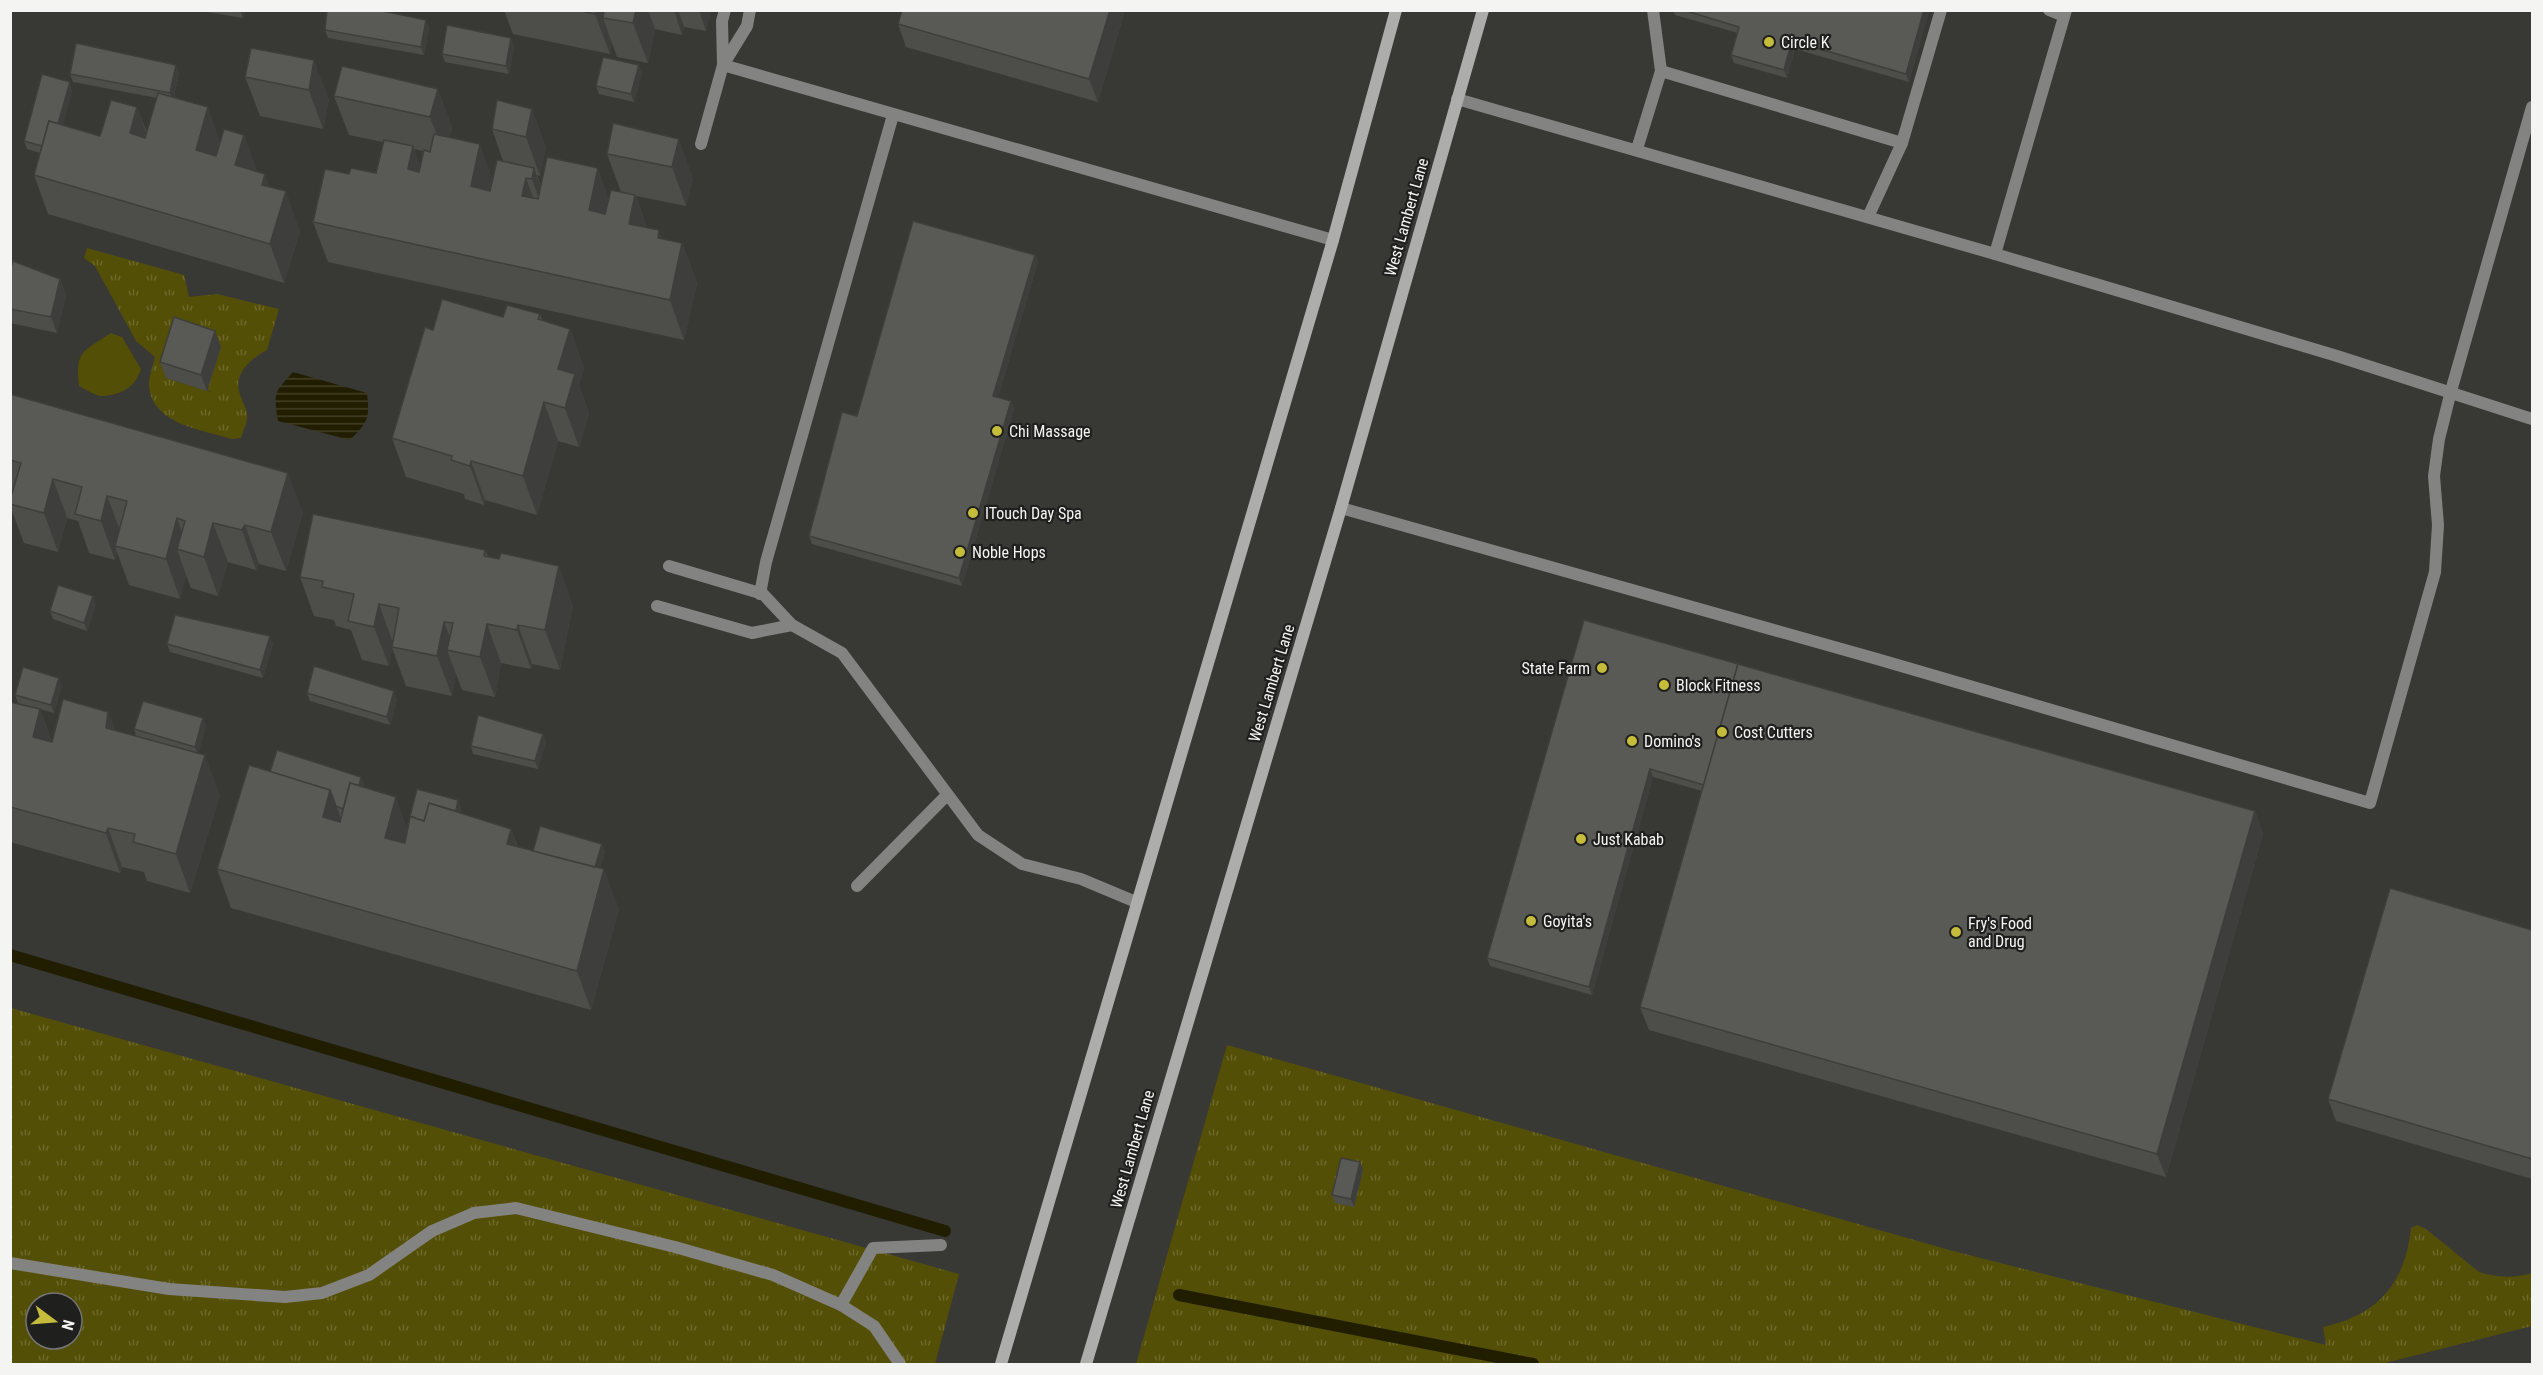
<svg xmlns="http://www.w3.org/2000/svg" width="2543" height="1375" font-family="'Roboto Condensed',sans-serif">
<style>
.grass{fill:url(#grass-tufts);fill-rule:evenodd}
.green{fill:#544f06}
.water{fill:url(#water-rules)}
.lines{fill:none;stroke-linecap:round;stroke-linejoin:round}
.stream{stroke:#211e00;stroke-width:12}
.service{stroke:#838381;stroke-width:12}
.secondary{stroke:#adadab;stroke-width:12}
.wall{fill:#4d4d49;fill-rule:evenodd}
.shaded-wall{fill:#3e3e3c}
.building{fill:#595955;stroke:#3e3e3c;stroke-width:1.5}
.poi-dot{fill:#c6bc3c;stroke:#1f1f1e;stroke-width:2}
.labels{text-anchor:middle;stroke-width:4.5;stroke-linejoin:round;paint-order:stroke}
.poi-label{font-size:16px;fill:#f4f4f2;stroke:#1f1f1e;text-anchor:start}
.street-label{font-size:16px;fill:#f4f4f2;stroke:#1f1f1e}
</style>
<defs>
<pattern id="grass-tufts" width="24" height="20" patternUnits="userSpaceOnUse" patternTransform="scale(1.5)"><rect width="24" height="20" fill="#544f06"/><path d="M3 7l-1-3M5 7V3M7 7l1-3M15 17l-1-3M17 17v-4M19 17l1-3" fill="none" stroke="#6d692b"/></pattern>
<pattern id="water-rules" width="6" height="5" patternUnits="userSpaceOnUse" patternTransform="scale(1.5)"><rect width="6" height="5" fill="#211e00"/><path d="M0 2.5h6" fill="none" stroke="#423f26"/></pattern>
</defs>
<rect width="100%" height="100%" fill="#383835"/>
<g class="grass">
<path d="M87,248l97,27 5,22 28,-3 62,15 -12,41c-14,7 -33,23 -28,41 2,8 7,16 8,23 1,7 -4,17 -6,24l-9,1c-29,-9 -82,-15 -83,-55 0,-8 4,-18 6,-27l-19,-16 -41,-75 -11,-8zM220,347l-13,43 7,3 -48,-15z"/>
<path d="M11,1008l948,266 -24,90h-924zM36,1303h36v36h-36z"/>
<path d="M1227,1045l726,206 373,94 -3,-18c55,-12 82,-43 88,-99l6,-3 9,4 53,43c18,6 36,6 53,1v53l-151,38h-1245z"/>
</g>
<path class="green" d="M111,333l11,4 19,32c-5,18 -21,27 -40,27 -7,-1 -16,-7 -22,-10 -4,-36 4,-34 32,-53z"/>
<path class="water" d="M293,372l74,21c3,26 1,29 -17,47l-72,-19c-4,-29 -5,-27 15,-49z"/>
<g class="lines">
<g class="stream">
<polyline points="10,955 945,1231"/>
<polyline points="1179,1295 1533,1364"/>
</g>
<g class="service">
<polyline points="725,10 722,21 723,65 747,26 750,10"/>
<polyline points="1653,10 1661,71"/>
<polyline points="2049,10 2064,16"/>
<polyline points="1457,99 1995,254 2337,356 2532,419"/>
<polyline points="1902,143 1941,10"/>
<polyline points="701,144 723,65 1333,240"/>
<polyline points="1637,149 1661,71 1902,143 1868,217"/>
<polyline points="1995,254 2066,10"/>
<polyline points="1341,508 1877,659 2370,803 2435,572 2438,525 2434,476 2439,439 2451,391 2532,107"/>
<polyline points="760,594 766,562 893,115"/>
<polyline points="657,606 752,633 792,625 763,594 669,566"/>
<polyline points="792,625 842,653 978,835 1022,864 1081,879 1136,902"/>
<polyline points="857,886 947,795"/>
<polyline points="10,1263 169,1289 285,1297 322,1293 369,1275 432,1231 474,1213 516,1208 675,1247 773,1275 841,1305"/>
<polyline points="900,1364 874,1326 841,1305 873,1248 941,1245"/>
</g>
<g class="secondary">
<polyline points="1001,1364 1333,240 1396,10"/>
<polyline points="1086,1364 1341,508 1483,10"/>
</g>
</g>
<g class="wall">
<polygon points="206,10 245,10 243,18 207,12"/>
<polygon points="504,10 711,10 706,31 684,27 682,35 655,29 648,63 617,57 612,43 610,54 513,34"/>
<polygon points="1125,10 1098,102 906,47 898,24"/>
<polygon points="1673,10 1929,10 1909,82 1795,49 1787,78 1734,63 1731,55 1738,33 1675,15"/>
<polygon points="429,28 424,55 328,38 325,30"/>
<polygon points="514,46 509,74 445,62 442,54"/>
<polygon points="251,48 329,99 323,129 260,116 245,77"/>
<polygon points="179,73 174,97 220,142 244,135 257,172 269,187 300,231 284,283 48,214 34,175 40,153 27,149 24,141 72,90 63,125 100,136 137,107 147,133 157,98 73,82 70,74"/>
<polygon points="642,73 634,102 599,94 596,86"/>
<path d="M438,89l14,39 -3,10 43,41 11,-18 -11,-32 40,-20 14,39 -6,28 -3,-1 4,11 68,12 12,-6 -14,-38 6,-31 80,55 -7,28 -50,-10 11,32 16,11 19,4 15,40 -13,57 -356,-78 -15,-40 36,-48 27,-1 7,-31 -34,-7 -15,-39zM414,149l9,2 -3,15z"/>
<polygon points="1035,255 1038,262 998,397 1011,401 1014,409 962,586 812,544 809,536 857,416"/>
<polygon points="10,270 60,279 66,295 57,333 10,323"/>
<polygon points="540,314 542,320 570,329 584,368 579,385 589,413 579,447 558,441 537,515 485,500 484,505 465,499 464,494 406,477 392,438 503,317"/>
<polygon points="215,331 221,347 207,391 166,378 160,362"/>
<polygon points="10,394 303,512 286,571 259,564 256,570 228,562 218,596 191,588 186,575 180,599 129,585 117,552 115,560 89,553 78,521 67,518 58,552 24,543 10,506 12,496 10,495"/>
<polygon points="485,550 488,557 573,605 560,670 532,664 531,669 501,663 495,697 462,690 456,674 452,696 406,686 392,648 389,666 362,660 351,630 336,626 334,620 314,616 300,577"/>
<polygon points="96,604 87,631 53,619 50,611"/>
<polygon points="1584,620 2255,811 2263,834 2166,1177 1649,1030 1640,1007 1702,791 1653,777 1592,995 1490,966 1487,958"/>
<polygon points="167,644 273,644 263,678 170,652"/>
<polygon points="62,686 54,713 40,709 52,742 108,712 115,730 136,736 134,729 203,718 206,726 198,754 220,795 190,893 147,881 144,872 122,867 120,873 10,842 10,702 36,708 18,703 15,695"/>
<polygon points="307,693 397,699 390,725 310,701"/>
<polygon points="543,734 546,742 538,769 473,754 471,746"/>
<polygon points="270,772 361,777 364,785 364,787 407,828 458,800 461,808 460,813 511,829 518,847 533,851 602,844 605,852 600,868 619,909 591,1010 231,908 217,869"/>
<polygon points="2532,930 2532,1179 2336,1121 2328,1099"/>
<polygon points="1360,1162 1363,1170 1354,1207 1335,1203 1332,1195"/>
</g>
<g class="shaded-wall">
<polygon points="240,10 245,10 243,18"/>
<polygon points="596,10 605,10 603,18 612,43 610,54 595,14"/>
<polygon points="636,10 648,10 655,29 648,63 633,23"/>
<polygon points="674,10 678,10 684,27 682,35"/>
<polygon points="699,10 711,10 706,31"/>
<polygon points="1110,10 1125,10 1098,102 1089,79"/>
<polygon points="1924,10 1929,10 1909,82 1906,74"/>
<polygon points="426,20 429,28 424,55 421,47"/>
<polygon points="511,38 514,46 509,74 506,66"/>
<polygon points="1792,41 1795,49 1787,78 1784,70"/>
<polygon points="314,60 329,99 323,129 309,90"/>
<polygon points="176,65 179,73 173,101 170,93"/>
<polygon points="639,65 642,73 634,102 631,94"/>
<polygon points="70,82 72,90 55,157 52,149"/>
<polygon points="438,89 452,128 445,156 430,117"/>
<polygon points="137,107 151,147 130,133"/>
<polygon points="208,107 222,147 210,189 196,150"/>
<polygon points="532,109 546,148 540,176 526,137"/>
<polygon points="244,135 258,174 235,165"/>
<polygon points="679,139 693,178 686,206 672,167"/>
<polygon points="480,144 494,184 485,226 471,186"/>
<polygon points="413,146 427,185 408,169"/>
<polygon points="534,168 548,207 546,218 532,179"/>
<polygon points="598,168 612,208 603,249 589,210"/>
<polygon points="265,174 279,213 286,191 300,231 284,283 270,244 262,185"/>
<polygon points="526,178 540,217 522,196"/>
<polygon points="635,195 650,234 629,224"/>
<polygon points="659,230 674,270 658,238"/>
<polygon points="682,243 697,283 684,340 670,300"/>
<polygon points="1035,255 1038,262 996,404 993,396"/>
<polygon points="60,279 66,295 57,333 51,317"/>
<polygon points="570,329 584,368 579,385 589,413 579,447 565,408 558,369"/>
<polygon points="215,331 221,347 207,391 201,375"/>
<polygon points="1011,401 1014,409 962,586 959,578"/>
<polygon points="544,402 558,441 537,515 523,476"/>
<polygon points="471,461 485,500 484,505 470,466"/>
<polygon points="288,473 303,512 286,571 271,532"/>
<polygon points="53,479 67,518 58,552 44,513"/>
<polygon points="107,496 122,536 115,546 117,552 115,560 101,521"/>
<polygon points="177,518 189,553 177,549 186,575 180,599 166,559"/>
<polygon points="213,523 228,562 218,596 204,557"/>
<polygon points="245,525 259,564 256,570 242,530"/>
<polygon points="559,566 573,605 560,670 545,630"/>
<polygon points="93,596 96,604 87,631 84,623"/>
<polygon points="379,604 393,643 389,666 374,627"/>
<polygon points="444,622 456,652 447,650 456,674 452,696 437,656"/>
<polygon points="487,624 501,663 495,697 480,657"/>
<polygon points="518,625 532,664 531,669 517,630"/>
<polygon points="270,636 273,644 263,678 260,670"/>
<polygon points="59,678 62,686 54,713 51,705"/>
<polygon points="394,691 397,699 390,725 387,717"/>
<polygon points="40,709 54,749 33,737"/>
<polygon points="108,712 123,752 106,728"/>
<polygon points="203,718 206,726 198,755 195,747"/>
<polygon points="543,734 546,742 538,769 535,761"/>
<polygon points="205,755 220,795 190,893 176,854"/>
<polygon points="1650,769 1653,777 1592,995 1589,987"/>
<polygon points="361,777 364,785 355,819 352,811"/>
<polygon points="330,790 345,829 323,817"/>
<polygon points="396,797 410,836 399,877 385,838"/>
<polygon points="458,800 461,808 453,845 450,837"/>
<polygon points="2255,811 2263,834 2166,1177 2157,1154"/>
<polygon points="108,828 122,867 120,873 106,833"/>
<polygon points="511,829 525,868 507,844"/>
<polygon points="602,844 605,852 594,888 591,880"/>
<polygon points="604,869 619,909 591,1010 577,971"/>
<polygon points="1360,1162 1363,1170 1354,1207 1351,1199"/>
</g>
<g class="building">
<polygon points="327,10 378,10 426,20 421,47 325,30"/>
<polygon points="577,10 596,10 595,14"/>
<polygon points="604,10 636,10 633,23 603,18"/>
<polygon points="902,10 1110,10 1089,79 898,24"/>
<polygon points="1683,10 1924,10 1906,74 1792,41 1784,70 1731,55 1739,27"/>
<polygon points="447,25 511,38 506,66 442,54"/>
<polygon points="76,43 176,65 170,93 70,74"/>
<polygon points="251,48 314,60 309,90 245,77"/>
<polygon points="603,57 639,65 631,94 596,86"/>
<polygon points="342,66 438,89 430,117 334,96"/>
<polygon points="42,74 70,82 58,124 49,121 42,146 24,141"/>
<polygon points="158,93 208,107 196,150 216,156 224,129 244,135 235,165 265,174 262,185 286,191 270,244 34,175 49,121 100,136 111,100 137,107 130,133 145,138"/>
<polygon points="497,100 532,109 526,137 492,129"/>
<polygon points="613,123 679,139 672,167 607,154"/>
<polygon points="434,134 480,144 471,186 490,191 497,160 534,168 532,179 526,178 522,196 538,199 547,157 598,168 589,210 605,214 611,190 635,195 629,224 659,230 658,238 682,243 670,300 313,222 325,169 349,174 351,168 376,173 384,140 413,146 408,169 419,172 424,150 430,152"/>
<polygon points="913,221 1035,255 993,396 1011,401 959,578 809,536 842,412 857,416"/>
<polygon points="13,261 60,279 51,317 10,309 10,270"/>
<polygon points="442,299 503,317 507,305 540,314 538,319 570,329 558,369 575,374 565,408 544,402 523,476 471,461 470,466 451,460 452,456 392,438 425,327 433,330"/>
<polygon points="174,317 215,331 201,375 160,362"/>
<polygon points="10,394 288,473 271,532 245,525 242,530 213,523 204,557 177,549 185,521 177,518 166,559 115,546 127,501 107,496 101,521 75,514 82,487 53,479 44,513 10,504 10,500 21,463 10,460"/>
<polygon points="313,514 485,550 484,556 499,559 501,553 559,566 545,630 518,625 517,630 487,624 480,657 447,650 453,623 444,622 437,656 392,647 399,608 379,604 374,627 348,621 354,594 322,587 323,581 300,577"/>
<polygon points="58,585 93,596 84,623 50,611"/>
<polygon points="175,615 270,636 260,670 167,644"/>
<polygon points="1584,620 1738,664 1704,785 1650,769 1589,987 1487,958"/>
<polygon points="1738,664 2255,811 2157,1154 1640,1007"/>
<polygon points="314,666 394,691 387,717 307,693"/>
<polygon points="23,667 59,678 51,705 15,695"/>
<polygon points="63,699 108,712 106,728 205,755 176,854 133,842 135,834 108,828 106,833 10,807 10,702 40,709 33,737 52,742"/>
<polygon points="143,701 203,718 195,747 134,729"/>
<polygon points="478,715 543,734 535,761 471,746"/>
<polygon points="277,750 361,777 359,786 350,783 343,809 336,806 330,790 270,772"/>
<polygon points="249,765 330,790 323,817 340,822 350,783 396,797 385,838 405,843 410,816 424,821 429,803 511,829 507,844 604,869 577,971 217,869"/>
<polygon points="417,789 458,800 456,811 429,803 424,821 410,816 408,828 407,828"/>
<polygon points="540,826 602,844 595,867 533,851"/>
<polygon points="2390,888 2532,930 2532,1159 2328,1099"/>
<polygon points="1341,1158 1360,1162 1351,1199 1332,1195"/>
</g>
<g class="poi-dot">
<circle cx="1769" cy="42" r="6"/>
<circle cx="997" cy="431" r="6"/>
<circle cx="973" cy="513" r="6"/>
<circle cx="960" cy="552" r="6"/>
<circle cx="1602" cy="668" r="6"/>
<circle cx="1664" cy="685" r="6"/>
<circle cx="1722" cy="732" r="6"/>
<circle cx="1632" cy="741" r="6"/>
<circle cx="1581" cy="839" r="6"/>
<circle cx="1531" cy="921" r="6"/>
<circle cx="1956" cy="932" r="6"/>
</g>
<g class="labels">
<g class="poi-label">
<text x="1781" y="48">Circle K</text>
<text x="1009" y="437">Chi Massage</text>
<text x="985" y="519">ITouch Day Spa</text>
<text x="972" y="558">Noble Hops</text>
<text x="1590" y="674" text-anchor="end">State Farm</text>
<text x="1676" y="691">Block Fitness</text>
<text x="1734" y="738">Cost Cutters</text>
<text x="1644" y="747">Domino's</text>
<text x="1593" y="845">Just Kabab</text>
<text x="1543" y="927">Goyita's</text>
<text x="1968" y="929">Fry's Food<tspan x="1968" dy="18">and Drug</tspan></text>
</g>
<g class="street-label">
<text transform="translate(1406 217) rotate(-74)" y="6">West Lambert Lane</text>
<text transform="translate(1271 683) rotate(-73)" y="6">West Lambert Lane</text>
<text transform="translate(1132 1149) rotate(-74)" y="6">West Lambert Lane</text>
</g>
</g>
<rect width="2543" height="1375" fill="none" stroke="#f4f4f2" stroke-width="24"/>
<g transform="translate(54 1321) rotate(106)"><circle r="28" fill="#1f1f1e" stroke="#747473" stroke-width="1.5"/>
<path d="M0-4.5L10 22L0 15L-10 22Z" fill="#c6bc3c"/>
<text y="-9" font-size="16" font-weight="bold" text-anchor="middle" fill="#f4f4f2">N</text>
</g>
</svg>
